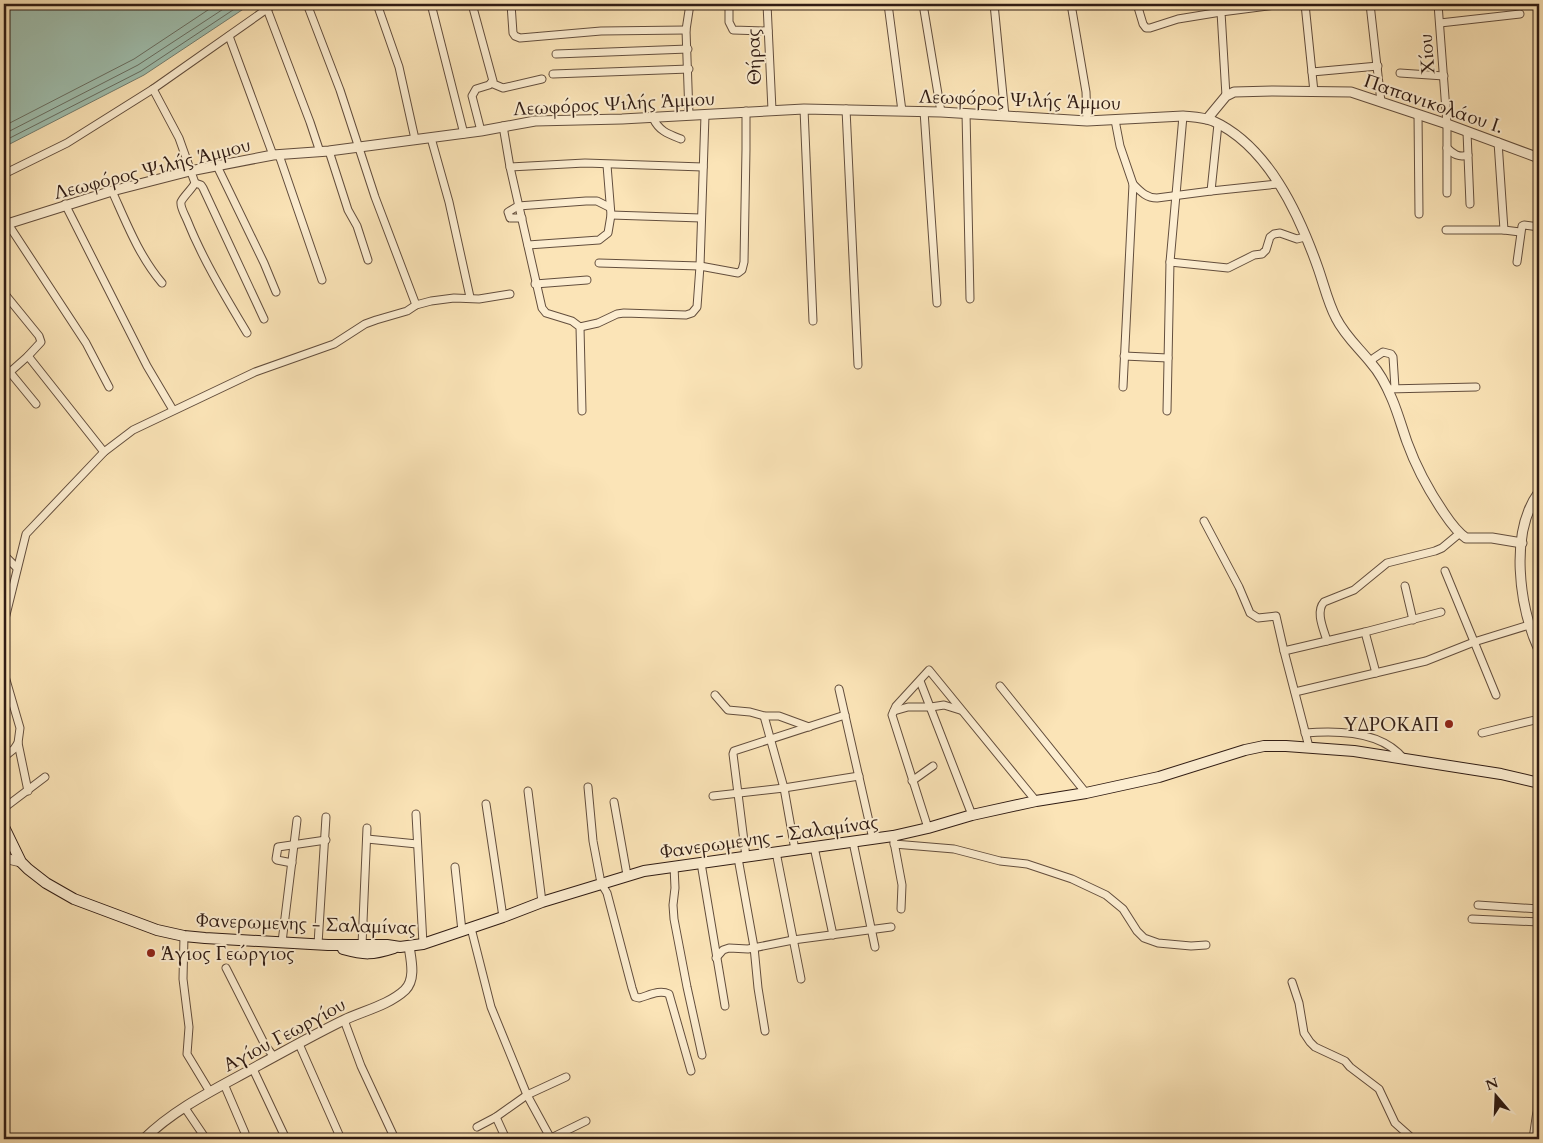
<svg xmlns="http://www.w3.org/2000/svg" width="1543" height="1143" font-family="Cardo,serif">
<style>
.water{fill:#9fbfaf;stroke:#737e71}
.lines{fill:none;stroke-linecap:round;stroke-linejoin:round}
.shore{stroke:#686e62;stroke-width:1}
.minor-casing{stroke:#634e3d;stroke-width:9}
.tertiary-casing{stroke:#634e3d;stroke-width:11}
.secondary-casing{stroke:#301c14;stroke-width:12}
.minor{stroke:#fcedd0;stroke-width:7}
.tertiary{stroke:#fcedd0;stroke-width:9}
.secondary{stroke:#fcedd0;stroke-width:10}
.poi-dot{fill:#8f2418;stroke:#fcedd0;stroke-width:2}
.labels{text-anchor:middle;stroke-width:4;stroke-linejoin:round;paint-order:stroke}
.street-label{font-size:19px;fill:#301c14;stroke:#fcedd0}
.poi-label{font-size:19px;fill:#301c14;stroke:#fcedd0;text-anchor:end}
</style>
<rect width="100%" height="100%" fill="#fbe4b7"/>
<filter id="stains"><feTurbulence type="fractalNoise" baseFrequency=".004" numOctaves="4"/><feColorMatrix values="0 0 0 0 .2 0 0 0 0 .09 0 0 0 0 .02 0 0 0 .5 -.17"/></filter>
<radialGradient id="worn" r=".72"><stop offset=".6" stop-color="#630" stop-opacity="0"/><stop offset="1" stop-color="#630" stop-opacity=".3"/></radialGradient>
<polygon class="water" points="4,4 251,4 144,75 4,147"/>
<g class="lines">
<g class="shore">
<polyline points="4,126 134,59 217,4"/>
<polyline points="4,134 138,65 231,4"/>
<polyline points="4,141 141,71 242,4"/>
</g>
<g class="minor-casing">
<g id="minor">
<polyline points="307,4 340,90 375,197 416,305"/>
<polyline points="377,4 399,67 415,139"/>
<polyline points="431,4 464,134"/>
<polyline points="472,4 493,81 489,85 476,89 472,96 481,131"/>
<polyline points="511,4 513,33 515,36 520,38 601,31 686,30"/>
<polyline points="729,4 729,22 733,30 768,31"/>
<polyline points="767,4 772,110"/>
<polyline points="888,4 902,111"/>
<polyline points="923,4 941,112"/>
<polyline points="994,4 1005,116"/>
<polyline points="1071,4 1086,92 1087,121"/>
<polyline points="1137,4 1143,24 1146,28 1150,28 1178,19 1221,12"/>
<polyline points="1305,4 1314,92"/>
<polyline points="1370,4 1381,102"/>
<polyline points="1438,4 1447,124 1447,193"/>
<polyline points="378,7 388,4"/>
<polyline points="267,9 310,122 320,152"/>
<polyline points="1539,13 1539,22"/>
<polyline points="1440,23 1520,14"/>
<polyline points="229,36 273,155"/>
<polyline points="556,54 688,49"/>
<polyline points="1312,72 1378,66"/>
<polyline points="1400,73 1444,76"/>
<polyline points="553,74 689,69"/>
<polyline points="491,83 503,88 542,79"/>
<path d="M153,89l26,49 16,45c-3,6 -12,14 -14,19 -1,5 4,13 6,18 16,40 38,76 60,113"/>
<polyline points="1226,96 1221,12 1283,4"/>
<polyline points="804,109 813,321"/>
<polyline points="846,109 858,365"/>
<polyline points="924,111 937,303"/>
<polyline points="966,113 970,299"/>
<polyline points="1418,114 1419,214"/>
<polyline points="689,115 686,30 690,4"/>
<path d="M653,118c6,13 15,16 28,21"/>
<polyline points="1115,120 1120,146 1133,184 1123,387"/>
<polyline points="503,126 510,167 542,308 546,313 572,321 580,327 582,411"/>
<polyline points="1467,132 1470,204"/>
<polyline points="431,138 449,202 470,297"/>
<polyline points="1498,142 1504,230"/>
<path d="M1447,148c6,6 12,10 21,7"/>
<polyline points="329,151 348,210 357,226 368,260"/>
<polyline points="279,155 322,280"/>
<polyline points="217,166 264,263 276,292"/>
<polyline points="510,167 585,163 703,167"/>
<polyline points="4,174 67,143 153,89 274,4"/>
<polyline points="195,183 201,185 203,188 264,319"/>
<path d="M1133,184c7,7 13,14 24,14l54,-7 67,-7"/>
<path d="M112,191c14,31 27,65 50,92"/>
<polyline points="1211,191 1218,124"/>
<polyline points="65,204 147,366 173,410"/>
<polyline points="611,215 701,218"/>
<polyline points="522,218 510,218 508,212 518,206 586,201 597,201 609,207"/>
<polyline points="8,224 86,343 109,387"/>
<polyline points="1446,230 1504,230 1520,232"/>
<polyline points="528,245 599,240 608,233 611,215 607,165"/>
<polyline points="1170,262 1228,268 1254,255 1262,254 1266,250 1270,237 1274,234 1280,233 1297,239 1305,237"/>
<polyline points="1517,262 1522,226 1524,225 1539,227"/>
<polyline points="599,263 700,266 738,273 742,270 744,262 746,149 746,111"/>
<polyline points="535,284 587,280"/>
<polyline points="4,293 39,336 41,342 28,356"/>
<polyline points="580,327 598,323 617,314 624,313 686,315 692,313 697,307 700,266 705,115"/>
<polyline points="1124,356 1168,358"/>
<polyline points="1371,362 1374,358 1383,352 1391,354 1393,357 1395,388"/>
<polyline points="4,365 36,404"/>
<polyline points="10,372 28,356 104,452"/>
<polyline points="1387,389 1476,387"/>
<polyline points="1167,411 1170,262 1183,116"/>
<polyline points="1204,521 1239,587 1250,613 1258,618 1276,616 1284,651 1309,747"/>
<polyline points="4,555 17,568"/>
<polyline points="1445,571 1496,695"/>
<polyline points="1405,586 1413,620"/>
<polyline points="4,623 26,534 104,452 133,430 255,372 334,344 365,324 376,320 407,311 416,305 431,301 454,298 479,299 510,294"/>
<polyline points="1365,632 1376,673"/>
<path d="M1327,641c-3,-11 -12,-29 -3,-39l30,-12 33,-27 48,-12 7,-3 18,-15"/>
<polyline points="1284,651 1365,632 1441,612"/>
<polyline points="4,673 20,728 18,743 28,791"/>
<polyline points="920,681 972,815"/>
<polyline points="1000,686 1086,793"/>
<polyline points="839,689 873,839"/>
<polyline points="1295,692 1426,661 1474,642 1529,625"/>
<polyline points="715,695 728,710 750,712 764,716 779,716 809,727"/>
<polyline points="894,711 908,707 931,707 944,705 960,710"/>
<polyline points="764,716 784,788 795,850"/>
<path d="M1305,733c34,-3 77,-2 99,26"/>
<polyline points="1482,733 1539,719"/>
<polyline points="4,757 14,749 18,743"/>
<polyline points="912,781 933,766"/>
<path d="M588,787l5,54 8,42 6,10 25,95 3,9 4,1c9,-2 20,-9 30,-4l22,77"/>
<polyline points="528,791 542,902"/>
<polyline points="713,796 784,788 859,776"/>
<polyline points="614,802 627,875"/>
<polyline points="486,804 503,917"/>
<polyline points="4,808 45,777"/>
<polyline points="416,814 423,944"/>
<polyline points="928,828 892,715 896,706 929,670 1036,801"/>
<polyline points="367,839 417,844"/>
<polyline points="853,842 875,947"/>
<polyline points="894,842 902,885 901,909"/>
<polyline points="894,844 954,849 1000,861 1027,864 1072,879 1106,895 1123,909 1137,931 1144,938 1158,943 1191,946 1206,945"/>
<polyline points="814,847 833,935"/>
<polyline points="776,852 801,979"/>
<polyline points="746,857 733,754 734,751 845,715"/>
<polyline points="738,858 754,947 758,988 765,1031"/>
<polyline points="292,863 277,860 276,859 278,847 326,840"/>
<polyline points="701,863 725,1006"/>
<polyline points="674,866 675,888 673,905 674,919 687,987 702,1055"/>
<polyline points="455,867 462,931"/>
<polyline points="1478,905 1539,909"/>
<polyline points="1472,919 1539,922"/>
<polyline points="471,928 491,1007 527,1095 551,1139"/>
<polyline points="184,936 183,979 189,1027 187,1054 210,1092"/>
<polyline points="282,942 297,820"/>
<polyline points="318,944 326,817"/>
<polyline points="362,945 367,828"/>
<polyline points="716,958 723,950 729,948 748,949 793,940 891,927"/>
<polyline points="226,968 265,1045 274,1057"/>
<polyline points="1292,982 1299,1003 1304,1033 1310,1042 1315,1047 1345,1061 1350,1067 1379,1089 1395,1123 1413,1139"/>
<polyline points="344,1020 361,1066 395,1139"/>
<polyline points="299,1044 341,1139"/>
<polyline points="253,1069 286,1139"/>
<polyline points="224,1084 245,1133"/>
<polyline points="185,1108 206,1139"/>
<polyline points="496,1117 506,1139"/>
<polyline points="477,1127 496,1117 527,1095 566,1077"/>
<polyline points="549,1139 586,1121"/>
</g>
</g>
<g class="tertiary-casing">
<g id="tertiary">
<polyline points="1207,119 1226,96 1234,92 1273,91 1351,92 1447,124 1539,158"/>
<path d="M4,225l108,-34 78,-20 83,-16 56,-4 152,-20 54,-10 87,-2 182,-10 137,3 146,9 96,-5c10,1 20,1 30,5 55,25 86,93 105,147 6,17 10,35 18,50 9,18 23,30 35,45 9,10 16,24 21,36 6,14 10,29 15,43 9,25 22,49 37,71 6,9 13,19 22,25h26l30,5"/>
<path d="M1539,492c-30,41 -20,114 0,158"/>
<polyline points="4,858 21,862"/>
<path d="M144,1139c32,-32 76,-52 115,-74 28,-15 56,-31 85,-45 19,-9 45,-15 61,-30 11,-11 6,-30 4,-44"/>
<polyline points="1534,1139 1538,1111 1539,1034"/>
</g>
</g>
<g class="secondary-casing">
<g id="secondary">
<polyline points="4,827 21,862 28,869 46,883 74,899 157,930 184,936 205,938 328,945 387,945 400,947 423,944 503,917 542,902 644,871 893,836 928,828 972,815 1036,801 1086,793 1159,777 1245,750 1264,746 1286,746 1354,751 1501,774 1539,783"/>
<path d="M343,949c22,6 29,6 51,-1"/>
</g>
</g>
<use href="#minor" class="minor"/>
<use href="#tertiary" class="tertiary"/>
<use href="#secondary" class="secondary"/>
</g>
<g class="poi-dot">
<circle cx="1449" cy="724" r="5"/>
<circle cx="151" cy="953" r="5"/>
</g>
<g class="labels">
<g class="street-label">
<text transform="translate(1426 54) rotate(-94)" y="7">Χίου</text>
<text transform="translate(753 57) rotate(-92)" y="7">Θήρας</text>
<text transform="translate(1020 99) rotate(2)" y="7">Λεωφόρος Ψιλής Άμμου</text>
<text transform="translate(614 103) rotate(-3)" y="7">Λεωφόρος Ψιλής Άμμου</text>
<text transform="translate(1434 103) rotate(19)" y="7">Παπανικολάου Ι.</text>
<text transform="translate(152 168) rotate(-14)" y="7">Λεωφόρος Ψιλής Άμμου</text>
<text transform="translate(769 836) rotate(-8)" y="7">Φανερωμενης - Σαλαμίνας</text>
<text transform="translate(306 923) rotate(2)" y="7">Φανερωμενης - Σαλαμίνας</text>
<text transform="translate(284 1034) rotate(-28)" y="7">Αγίου Γεωργίου</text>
</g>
<g class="poi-label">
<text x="1439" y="731">ΥΔΡΟΚΑΠ</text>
<text x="161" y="960" text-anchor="start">Άγιος Γεώργιος</text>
</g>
</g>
<rect width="1543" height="1143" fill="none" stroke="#fbe4b7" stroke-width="20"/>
<rect x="5" y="5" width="1533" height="1133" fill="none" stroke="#301c14" stroke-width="2.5"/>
<rect x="10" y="10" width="1523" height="1123" fill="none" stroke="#301c14"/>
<g transform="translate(1496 1096) rotate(341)" stroke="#fcedd0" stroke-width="4" paint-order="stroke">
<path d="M0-4L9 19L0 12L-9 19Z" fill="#301c14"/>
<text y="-8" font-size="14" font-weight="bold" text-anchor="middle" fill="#301c14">N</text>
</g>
<rect width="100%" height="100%" filter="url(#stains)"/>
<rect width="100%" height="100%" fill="url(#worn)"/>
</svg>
